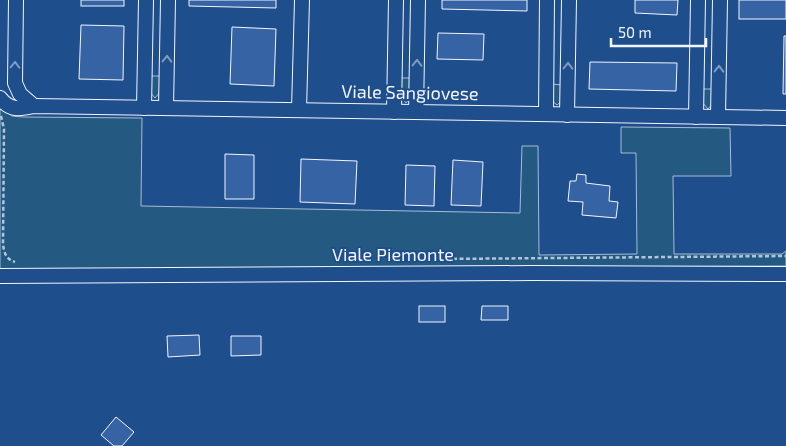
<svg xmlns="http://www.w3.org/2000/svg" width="786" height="446" font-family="'Exo 2',sans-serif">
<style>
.green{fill:#245a82;stroke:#a8bbd7}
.building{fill:#3563a3;stroke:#f2f6ff}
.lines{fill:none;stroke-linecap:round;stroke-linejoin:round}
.minor-casing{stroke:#f2f6ff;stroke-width:16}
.path{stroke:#b3c4dc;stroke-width:2.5;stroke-dasharray:4 2.5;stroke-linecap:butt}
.minor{stroke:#1f4e8c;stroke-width:14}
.oneway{stroke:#7e9ac0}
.labels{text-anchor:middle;stroke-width:4;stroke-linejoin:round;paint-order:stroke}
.street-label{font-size:18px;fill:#f2f6ff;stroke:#1f4e8c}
</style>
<rect width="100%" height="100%" fill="#1f4e8c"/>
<g class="green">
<polygon points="149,76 162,76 161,91 155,98 149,91"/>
<polygon points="400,78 413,78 412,96 406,103 400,95"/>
<polygon points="551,84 563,85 563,100 557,105 551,100"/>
<polygon points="702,89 714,89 714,102 708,109 702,102"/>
<polygon points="0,108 12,116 23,117 142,118 141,206 520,213 522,146 538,146 539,255 637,254 636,153 621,153 621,127 730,128 731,176 673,176 674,254 782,254 786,251 786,266 0,269"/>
</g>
<g class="building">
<rect x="81" y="0" width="43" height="6"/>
<polygon points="189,0 276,0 276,8 189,6"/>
<polygon points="442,0 527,0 527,11 442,9"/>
<polygon points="635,0 678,0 677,15 635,13"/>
<rect x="739" y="0" width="47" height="19"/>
<polygon points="81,25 124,26 123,80 79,79"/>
<polygon points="232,27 276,29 274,86 230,84"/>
<polygon points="438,33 484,34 483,60 437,59"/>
<polygon points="784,36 786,36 786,94 783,94"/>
<polygon points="590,62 677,63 676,91 589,89"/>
<polygon points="225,154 254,155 254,199 225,199"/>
<polygon points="301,159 357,161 355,204 300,202"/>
<polygon points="453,160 483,162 481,206 451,205"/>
<polygon points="406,165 435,166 434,206 405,205"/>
<polygon points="577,174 586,175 586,183 610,186 609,201 618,202 616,218 582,215 583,202 568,201 570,181 576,181"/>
<rect x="419" y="306" width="26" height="16"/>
<polygon points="482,306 508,306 508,320 481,320"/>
<polygon points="199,335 200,355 168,357 167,336"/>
<polygon points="231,336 261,336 261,355 231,356"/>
<polygon points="116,417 134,432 122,446 114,446 101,435"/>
</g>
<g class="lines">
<g class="minor-casing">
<g id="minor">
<polyline points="16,0 15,83 20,94 34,106"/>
<path d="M0,98c10,13 20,11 34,8l752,12"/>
<polyline points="144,108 146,0"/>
<polyline points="166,108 168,0"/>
<polyline points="299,110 302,0"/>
<polyline points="394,112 396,0"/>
<polyline points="416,112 418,0"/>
<polyline points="546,114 547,0"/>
<polyline points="567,115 569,0"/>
<polyline points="696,117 698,0"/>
<polyline points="718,117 720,0"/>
<polyline points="0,276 532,273 786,274"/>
</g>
</g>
<g class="path">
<path d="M1,116l3,13 -1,115c1,9 3,15 12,18"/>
<polyline points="440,259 786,256"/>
</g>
<use href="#minor" class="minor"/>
</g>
<defs><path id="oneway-chevron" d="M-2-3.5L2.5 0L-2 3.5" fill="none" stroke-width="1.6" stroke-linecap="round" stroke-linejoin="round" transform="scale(1.25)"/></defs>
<g class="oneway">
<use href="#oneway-chevron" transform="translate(167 59) rotate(-89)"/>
<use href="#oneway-chevron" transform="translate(417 63) rotate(-89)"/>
<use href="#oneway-chevron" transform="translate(15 65) rotate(-89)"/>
<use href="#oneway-chevron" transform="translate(568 66) rotate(-89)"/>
<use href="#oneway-chevron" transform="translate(719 69) rotate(-89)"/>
</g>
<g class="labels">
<g class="street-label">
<text transform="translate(410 93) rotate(1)" y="6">Viale Sangiovese</text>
<text x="393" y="261">Viale Piemonte</text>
</g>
</g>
<path d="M611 38v8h95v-8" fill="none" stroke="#f2f6ff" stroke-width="2.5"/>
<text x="618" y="38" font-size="15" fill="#f2f6ff" stroke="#1f4e8c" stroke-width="4" paint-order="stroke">50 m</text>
</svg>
